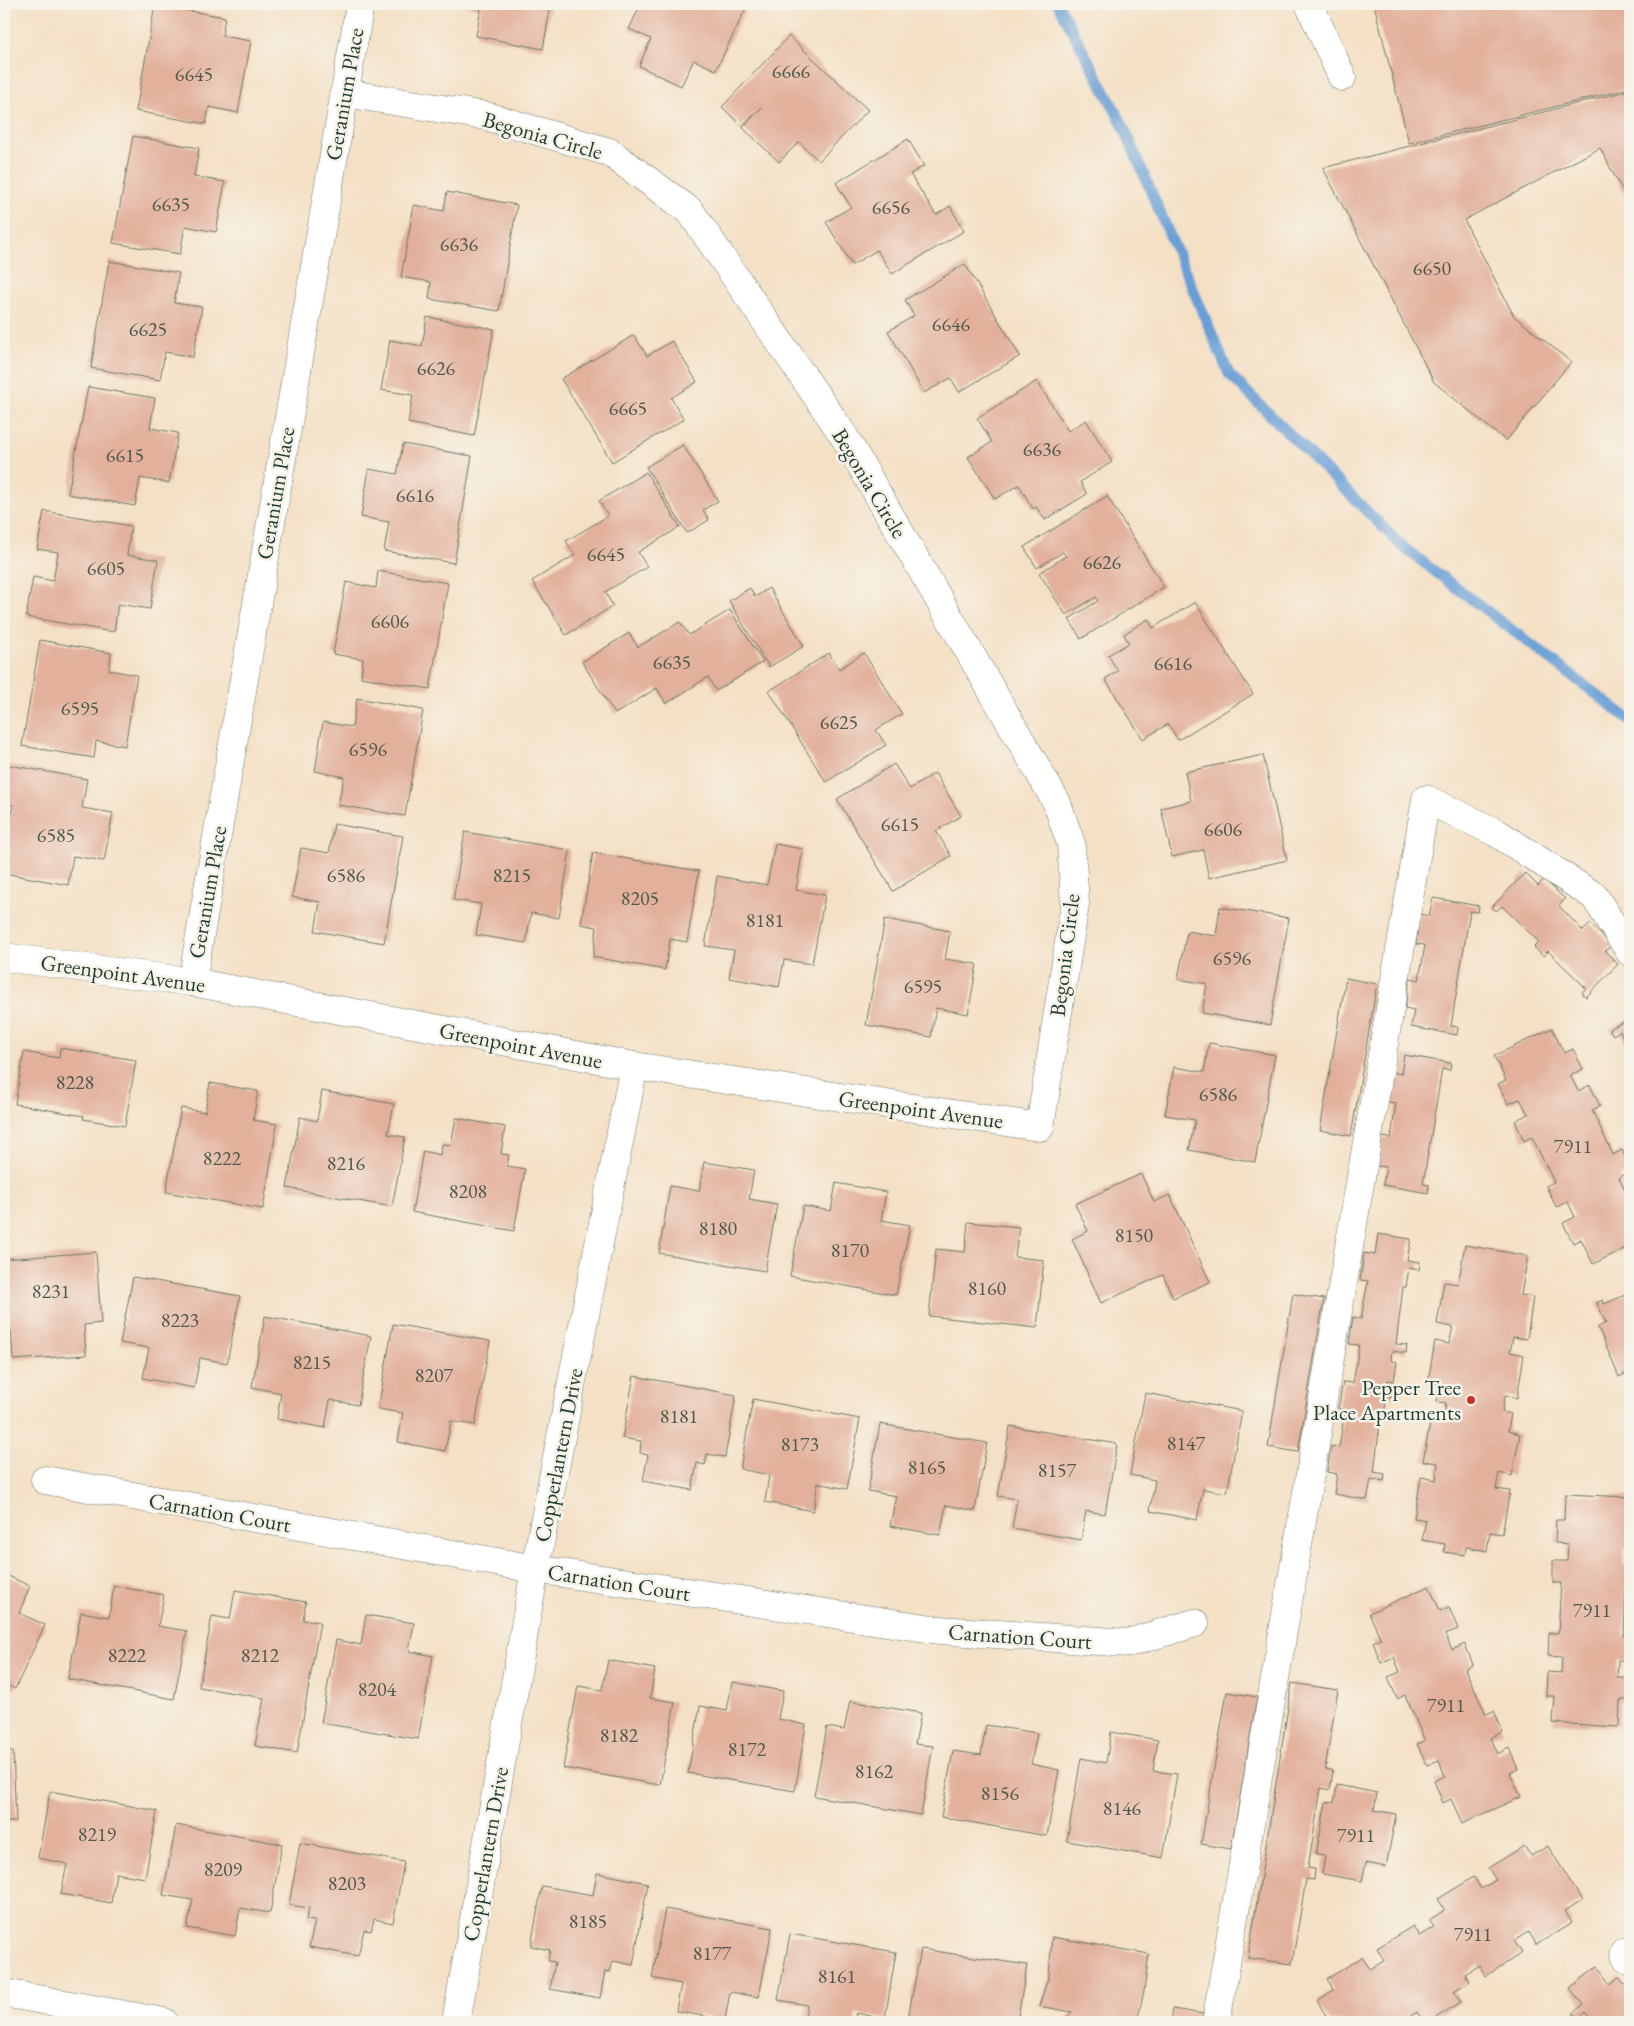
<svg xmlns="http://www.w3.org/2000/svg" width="1634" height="2026" font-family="'EB Garamond',serif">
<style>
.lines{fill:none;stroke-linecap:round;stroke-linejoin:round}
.stream{stroke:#699fd6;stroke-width:11}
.building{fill:#e2b09b}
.minor-casing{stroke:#6a7667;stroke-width:29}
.minor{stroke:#fff;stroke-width:28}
.poi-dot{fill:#c8321e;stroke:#f7f3e8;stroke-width:2}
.labels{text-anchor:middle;stroke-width:5;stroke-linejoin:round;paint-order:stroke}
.number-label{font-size:20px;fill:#505a4e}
.street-label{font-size:22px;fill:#1f3d34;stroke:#f7f3e8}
.poi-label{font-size:22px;fill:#1f3d34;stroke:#f7f3e8;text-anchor:end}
</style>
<rect width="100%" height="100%" fill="#f7f3e8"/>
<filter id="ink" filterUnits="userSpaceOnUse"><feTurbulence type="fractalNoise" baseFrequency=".02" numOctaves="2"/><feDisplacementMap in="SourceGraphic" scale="10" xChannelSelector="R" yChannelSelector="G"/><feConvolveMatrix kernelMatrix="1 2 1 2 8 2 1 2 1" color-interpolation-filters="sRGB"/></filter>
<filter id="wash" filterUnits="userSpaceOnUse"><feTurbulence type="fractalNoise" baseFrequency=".0096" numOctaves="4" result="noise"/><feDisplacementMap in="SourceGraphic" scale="20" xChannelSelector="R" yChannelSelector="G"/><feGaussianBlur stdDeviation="1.12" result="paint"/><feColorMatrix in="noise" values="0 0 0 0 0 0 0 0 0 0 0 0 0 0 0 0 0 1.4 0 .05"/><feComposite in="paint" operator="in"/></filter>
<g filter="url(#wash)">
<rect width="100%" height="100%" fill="#f4e0c5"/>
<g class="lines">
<polyline class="stream" points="1058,4 1121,121 1229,374 1403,547 1630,720"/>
</g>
<g id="blocks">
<g class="building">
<polygon points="456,4 551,4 543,49 476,36 481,9"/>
<polygon points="641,4 748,4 716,70 694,60 681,86 639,66 651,39 629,29"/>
<polygon points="1374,4 1630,4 1630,88 1409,143"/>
<polygon points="155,5 225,17 222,36 251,41 238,113 209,107 206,124 136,111"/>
<polygon points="789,36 868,110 819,161 799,142 779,162 743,128 762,107 742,126 722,107"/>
<polygon points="1630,90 1630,205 1600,148 1464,220 1514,316 1571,362 1506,441 1434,382 1323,168"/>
<polygon points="133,136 199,148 194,177 225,182 216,232 185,226 180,254 113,243"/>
<polygon points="908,139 924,166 910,174 936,215 950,206 964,231 892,274 877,250 852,265 826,222 851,207 836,183"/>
<polygon points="447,192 517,205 499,311 429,299 431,282 401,277 414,205 444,211"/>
<polygon points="109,261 179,273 174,303 202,307 193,357 165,352 160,380 91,368"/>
<polygon points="965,264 1020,356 959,392 951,378 924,393 888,331 914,316 905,300"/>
<polygon points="427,317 494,329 474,436 408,423 413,395 381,390 390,340 422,346"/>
<polygon points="634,335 647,356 672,341 697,382 671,398 684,419 612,462 561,379"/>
<polygon points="1037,381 1068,431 1086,420 1112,462 1080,482 1087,494 1045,520 1036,507 1033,509 1019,485 995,499 968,457 992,442 977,418"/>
<polygon points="88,387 155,398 150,428 178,433 169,483 140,478 135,506 68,494"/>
<polygon points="403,444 472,456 454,563 384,551 389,522 361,517 369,469 397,474"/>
<polygon points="683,445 718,501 703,510 709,520 687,533 646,467"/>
<polygon points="646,472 680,527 638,552 647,567 605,592 613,606 566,635 532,581 575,555 566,541 608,516 599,501"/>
<polygon points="1107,496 1164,587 1081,639 1069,619 1098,601 1096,597 1066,615 1039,573 1066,556 1063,552 1037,568 1024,547"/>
<polygon points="44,511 131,526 127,555 158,560 150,609 118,604 114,632 26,617 33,577 53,581 58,552 37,549"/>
<polygon points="378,571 448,583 430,689 361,677 363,659 333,654 346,582 376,588"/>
<polygon points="750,588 755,597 769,588 804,646 769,667 729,601"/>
<polygon points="1195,602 1253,694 1178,740 1168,724 1143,739 1105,679 1118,671 1108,655 1129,643 1124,634 1148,619 1153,628"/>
<polygon points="730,610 763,662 716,691 708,677 666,704 657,688 615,714 582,662 629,633 638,647 680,622 689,635"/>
<polygon points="40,640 111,653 109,670 137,675 125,746 96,741 94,758 22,746"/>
<polygon points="829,653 839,669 864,653 902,714 876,730 886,745 826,782 769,691"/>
<polygon points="357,698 423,710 405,816 338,805 344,777 315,771 323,722 352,727"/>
<polygon points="1263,755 1287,860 1209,878 1203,850 1172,857 1161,808 1191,801 1185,772"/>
<polygon points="4,764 87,779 82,808 113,813 104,861 73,856 68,885 4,873 4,812 12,813 13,805 4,803"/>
<polygon points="894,764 910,789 935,773 961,816 936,831 951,856 893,891 837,799"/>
<polygon points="334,824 403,836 384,943 315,931 320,902 292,897 301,848 329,853"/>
<polygon points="465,832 570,850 559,918 531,913 526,943 476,935 481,904 453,900"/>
<polygon points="775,844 803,849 796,890 825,895 812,964 784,960 779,987 729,978 734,950 705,946 717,876 767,885"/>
<polygon points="593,853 699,871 687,942 670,939 665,970 593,957 597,927 581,924"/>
<polygon points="1525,873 1538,886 1544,879 1565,899 1559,906 1583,931 1590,924 1612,945 1605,951 1618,964 1586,997 1582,993 1586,988 1548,951 1543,956 1534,947 1539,942 1502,906 1496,911 1492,907"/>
<polygon points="1433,898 1479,906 1478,912 1470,911 1451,1026 1458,1027 1457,1035 1411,1027 1414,1010 1405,1008 1410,978 1419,980 1425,945 1416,944 1420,914 1429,916"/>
<polygon points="1220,907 1289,918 1270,1025 1202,1013 1207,984 1178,979 1187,931 1216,936"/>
<polygon points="885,919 950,931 945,959 977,964 968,1014 936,1008 931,1037 866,1025"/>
<polygon points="1346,978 1377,984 1351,1136 1320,1130"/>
<polygon points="1630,1019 1630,1053 1620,1031 1613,1035 1609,1029"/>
<polygon points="1552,1028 1564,1053 1573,1049 1583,1069 1570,1075 1578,1091 1590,1085 1600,1106 1592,1110 1613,1155 1622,1150 1630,1168 1630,1171 1619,1177 1626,1192 1630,1190 1630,1246 1593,1264 1581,1239 1573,1243 1563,1223 1575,1217 1568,1202 1556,1207 1546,1186 1554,1182 1532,1137 1524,1141 1515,1121 1528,1114 1520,1099 1508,1104 1498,1084 1506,1080 1494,1056"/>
<polygon points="1209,1043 1275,1055 1255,1162 1189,1150 1195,1120 1165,1115 1174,1067 1204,1072"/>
<polygon points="60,1048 136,1060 125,1126 83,1119 84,1116 15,1104 24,1052 59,1058"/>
<polygon points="1404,1055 1451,1063 1450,1070 1442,1069 1423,1184 1429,1185 1428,1193 1383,1185 1386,1167 1377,1166 1381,1137 1391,1138 1396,1103 1387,1102 1392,1072 1401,1074"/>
<polygon points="210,1083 258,1091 253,1120 277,1124 263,1209 166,1192 181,1108 205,1112"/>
<polygon points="322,1091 394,1104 388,1134 405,1137 392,1207 287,1188 300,1117 317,1121"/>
<polygon points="456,1118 505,1127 501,1154 509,1155 507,1166 525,1169 514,1231 412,1212 423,1151 440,1155 442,1144 451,1145"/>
<polygon points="704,1162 754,1170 749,1199 777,1204 765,1271 659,1253 670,1186 699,1191"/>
<polygon points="1141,1174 1154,1202 1170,1195 1210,1282 1173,1298 1163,1275 1101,1303 1072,1239 1088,1231 1075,1204"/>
<polygon points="836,1183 886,1192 881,1220 910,1225 896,1295 790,1276 803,1206 831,1211"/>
<polygon points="968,1222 1019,1227 1015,1257 1044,1260 1037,1328 929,1316 936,1249 965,1252"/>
<polygon points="1378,1234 1411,1239 1407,1260 1420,1262 1419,1270 1409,1268 1406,1287 1403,1287 1396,1344 1407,1345 1406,1353 1392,1351 1391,1361 1397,1362 1394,1381 1388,1380 1386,1389 1399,1391 1398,1398 1387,1396 1384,1415 1381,1415 1374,1472 1385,1474 1384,1481 1371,1479 1367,1500 1334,1494 1337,1474 1327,1472 1331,1446 1339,1447 1345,1410 1338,1409 1343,1382 1353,1383 1359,1345 1349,1344 1353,1317 1361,1319 1368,1281 1360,1280 1364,1253 1375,1255"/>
<polygon points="1465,1245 1528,1256 1521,1295 1533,1297 1527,1339 1513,1337 1510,1352 1524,1355 1517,1398 1505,1395 1502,1412 1511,1414 1508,1431 1520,1434 1512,1476 1499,1473 1496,1489 1510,1491 1502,1534 1490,1532 1487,1551 1466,1547 1465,1555 1444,1552 1445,1544 1422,1540 1426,1520 1414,1518 1421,1477 1436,1480 1438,1463 1423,1461 1431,1418 1443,1420 1446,1403 1437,1402 1440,1384 1428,1382 1435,1341 1449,1344 1453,1327 1437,1324 1444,1282 1458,1284"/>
<polygon points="96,1252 101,1323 84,1325 86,1355 13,1360 11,1331 4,1331 4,1259"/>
<polygon points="133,1277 240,1296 227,1363 200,1358 194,1388 143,1378 149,1348 120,1343"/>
<polygon points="1630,1293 1630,1381 1627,1373 1619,1377 1598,1327 1606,1323 1597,1303 1603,1300 1604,1304"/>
<polygon points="1293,1294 1324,1299 1298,1452 1268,1447"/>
<polygon points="265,1316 371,1336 358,1405 330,1400 325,1428 277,1419 281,1393 252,1387"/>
<polygon points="393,1324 490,1341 475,1425 451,1421 445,1451 398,1442 403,1413 378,1409"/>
<polygon points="634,1376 736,1395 725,1457 707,1454 705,1465 697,1463 692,1490 643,1481 648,1455 640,1453 641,1441 622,1438"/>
<polygon points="1145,1393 1242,1411 1227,1493 1203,1489 1197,1520 1150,1511 1155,1480 1130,1475"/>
<polygon points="753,1399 860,1419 847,1489 818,1483 813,1511 765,1502 769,1475 740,1469"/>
<polygon points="880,1424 987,1443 975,1511 946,1505 940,1535 890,1526 896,1496 868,1491"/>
<polygon points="1010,1426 1117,1444 1105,1514 1086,1511 1081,1540 1012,1528 1017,1499 998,1496"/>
<polygon points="1565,1494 1630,1497 1630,1548 1624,1548 1623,1564 1630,1564 1630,1587 1626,1587 1624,1636 1630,1637 1630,1661 1618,1660 1617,1677 1630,1677 1630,1700 1620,1700 1619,1727 1553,1723 1555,1696 1546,1696 1547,1672 1561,1673 1562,1657 1548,1656 1549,1633 1558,1633 1561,1583 1553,1583 1553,1561 1567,1561 1568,1544 1555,1543 1556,1520 1564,1520"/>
<polygon points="4,1574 30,1586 19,1613 45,1625 15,1689 4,1684"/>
<polygon points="114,1586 164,1595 158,1626 187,1631 174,1699 68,1679 81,1612 109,1617"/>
<polygon points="1429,1586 1440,1611 1449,1607 1458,1629 1445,1634 1452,1650 1465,1644 1473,1665 1465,1669 1486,1714 1494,1711 1503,1732 1490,1738 1497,1754 1509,1748 1518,1769 1510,1773 1521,1797 1462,1823 1451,1799 1443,1803 1434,1781 1445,1776 1439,1760 1427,1765 1417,1744 1425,1741 1405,1695 1397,1699 1388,1677 1400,1672 1394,1657 1381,1663 1373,1642 1381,1639 1369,1613"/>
<polygon points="235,1590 306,1602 303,1620 320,1622 297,1753 255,1746 264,1698 199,1687 212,1616 230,1619"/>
<polygon points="366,1615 414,1623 409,1651 433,1656 418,1739 321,1723 336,1640 361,1645"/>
<polygon points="608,1660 655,1669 650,1698 675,1702 660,1785 563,1768 578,1686 602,1690"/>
<polygon points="732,1682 783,1691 778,1719 806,1725 795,1791 688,1773 700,1706 727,1711"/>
<polygon points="1292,1683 1338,1690 1325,1769 1333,1771 1330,1790 1321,1788 1308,1868 1315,1869 1314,1880 1306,1879 1292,1964 1248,1958"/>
<polygon points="1227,1692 1257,1697 1231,1849 1201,1844"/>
<polygon points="850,1701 921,1713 915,1744 933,1746 921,1815 814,1796 827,1727 844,1730"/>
<polygon points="986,1725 1037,1733 1031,1764 1059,1770 1047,1836 941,1817 953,1751 981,1755"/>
<polygon points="1111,1732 1158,1740 1153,1771 1177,1774 1163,1858 1067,1841 1081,1758 1106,1763"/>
<polygon points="4,1751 13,1751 16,1822 4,1822"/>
<polygon points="1337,1785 1377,1793 1374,1810 1396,1814 1386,1867 1366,1863 1362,1881 1322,1874 1325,1856 1316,1855 1326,1802 1334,1803"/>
<polygon points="50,1791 157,1811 145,1878 116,1873 111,1903 61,1894 67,1864 38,1858"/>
<polygon points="176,1825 282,1844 270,1913 240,1908 235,1936 187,1928 193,1900 163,1895"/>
<polygon points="300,1843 404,1862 393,1923 374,1919 371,1931 364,1930 358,1956 309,1947 315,1921 306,1920 309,1908 289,1905"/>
<polygon points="1524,1846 1531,1856 1548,1846 1582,1900 1565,1911 1572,1923 1536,1945 1528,1932 1514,1941 1522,1953 1486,1976 1479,1965 1465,1974 1470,1981 1454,1991 1461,2002 1429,2022 1424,2022 1417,2012 1403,2021 1404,2022 1330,2022 1317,2001 1333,1990 1327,1979 1362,1957 1370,1969 1384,1961 1377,1948 1413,1926 1419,1936 1434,1927 1429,1920 1445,1910 1438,1899 1474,1877 1481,1889 1496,1880 1488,1868"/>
<polygon points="597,1873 648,1883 633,1965 613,1961 610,1972 605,1971 600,1998 550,1989 555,1962 548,1961 550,1950 531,1946 542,1886 593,1895"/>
<polygon points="665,1909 772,1928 759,1997 730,1992 725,2020 676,2011 681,1984 652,1978"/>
<polygon points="790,1934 896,1952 885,2019 856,2013 854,2022 804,2022 807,2005 778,2000"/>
<polygon points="1052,1937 1149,1954 1144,1991 1137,2022 1107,2019 1108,2022 1063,2022 1072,2012 1039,2006 1049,1975"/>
<polygon points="921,1949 1027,1965 1017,2022 925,2022 908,2018"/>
<polygon points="1597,1967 1610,1984 1619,1977 1630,1992 1630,2002 1628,2004 1630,2007 1630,2022 1595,2022 1586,2012 1578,2019 1573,2013 1583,2005 1570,1988"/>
<polygon points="1173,2009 1204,2014 1202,2022 1171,2022"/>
</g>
</g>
</g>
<g filter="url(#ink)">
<use href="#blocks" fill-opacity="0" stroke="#6a7667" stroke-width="1"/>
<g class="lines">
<g class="minor-casing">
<g id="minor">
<polyline points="1309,4 1342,77"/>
<polyline points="4,957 192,982 634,1066 1040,1127 1075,904 1071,844 1057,803 844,436 690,211 609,152 486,116 344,93"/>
<polyline points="192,982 360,4"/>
<polyline points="45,1480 535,1569 939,1630 1128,1643 1195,1623"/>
<polyline points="1624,1952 1630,1961"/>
<polyline points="4,1993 164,2022"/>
<polyline points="456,2022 535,1569 634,1066"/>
<polyline points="1216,2022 1426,799 1497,833 1594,896 1630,952"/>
</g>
</g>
<use href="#minor" class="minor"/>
</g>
</g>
<circle class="poi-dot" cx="1471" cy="1400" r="5"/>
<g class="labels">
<g class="number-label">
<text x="791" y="78">6666</text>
<text x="194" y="81">6645</text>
<text x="171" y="211">6635</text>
<text x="891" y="214">6656</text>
<text x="459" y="251">6636</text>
<text x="1432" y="275">6650</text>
<text x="951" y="331">6646</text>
<text x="148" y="336">6625</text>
<text x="436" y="375">6626</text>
<text x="628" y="415">6665</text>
<text x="1042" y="456">6636</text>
<text x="125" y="462">6615</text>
<text x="415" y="502">6616</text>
<text x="606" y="561">6645</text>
<text x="1102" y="569">6626</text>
<text x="106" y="575">6605</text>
<text x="390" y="628">6606</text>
<text x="672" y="669">6635</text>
<text x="1173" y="670">6616</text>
<text x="80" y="715">6595</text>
<text x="839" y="729">6625</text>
<text x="368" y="756">6596</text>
<text x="900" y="831">6615</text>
<text x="1223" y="836">6606</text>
<text x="56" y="842">6585</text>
<text x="346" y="882">6586</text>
<text x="512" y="882">8215</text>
<text x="640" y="905">8205</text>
<text x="765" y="927">8181</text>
<text x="1232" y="965">6596</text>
<text x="923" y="993">6595</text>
<text x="75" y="1089">8228</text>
<text x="1218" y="1101">6586</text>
<text x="1573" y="1153">7911</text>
<text x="222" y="1165">8222</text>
<text x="346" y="1170">8216</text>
<text x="468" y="1198">8208</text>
<text x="718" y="1235">8180</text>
<text x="1134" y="1242">8150</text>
<text x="850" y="1257">8170</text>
<text x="987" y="1295">8160</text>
<text x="51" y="1298">8231</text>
<text x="180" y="1327">8223</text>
<text x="312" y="1369">8215</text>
<text x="434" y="1382">8207</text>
<text x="679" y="1423">8181</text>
<text x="1186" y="1450">8147</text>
<text x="800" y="1451">8173</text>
<text x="927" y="1474">8165</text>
<text x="1057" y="1477">8157</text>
<text x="1592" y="1617">7911</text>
<text x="127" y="1662">8222</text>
<text x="260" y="1662">8212</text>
<text x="377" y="1696">8204</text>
<text x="1446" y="1712">7911</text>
<text x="619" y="1742">8182</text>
<text x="747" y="1756">8172</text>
<text x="874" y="1778">8162</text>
<text x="1000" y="1800">8156</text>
<text x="1122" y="1815">8146</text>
<text x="97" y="1841">8219</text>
<text x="1356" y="1842">7911</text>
<text x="223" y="1876">8209</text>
<text x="347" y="1890">8203</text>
<text x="588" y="1928">8185</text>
<text x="1473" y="1941">7911</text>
<text x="712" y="1960">8177</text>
<text x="837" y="1983">8161</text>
</g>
<g class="street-label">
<text transform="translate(344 94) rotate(-80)" y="8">Geranium Place</text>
<text transform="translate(543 135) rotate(16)" y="8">Begonia Circle</text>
<text transform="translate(870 483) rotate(59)" y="8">Begonia Circle</text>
<text transform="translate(275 493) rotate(-80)" y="8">Geranium Place</text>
<text transform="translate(207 892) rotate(-80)" y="8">Geranium Place</text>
<text transform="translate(1064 955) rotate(-83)" y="8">Begonia Circle</text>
<text transform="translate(123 973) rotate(8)" y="8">Greenpoint Avenue</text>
<text transform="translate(521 1045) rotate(11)" y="8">Greenpoint Avenue</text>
<text transform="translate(921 1109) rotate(8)" y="8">Greenpoint Avenue</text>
<text transform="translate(558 1455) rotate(-79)" y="8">Copperlantern Drive</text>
<text transform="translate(220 1512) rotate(10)" y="8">Carnation Court</text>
<text transform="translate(619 1582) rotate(9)" y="8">Carnation Court</text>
<text transform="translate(1020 1636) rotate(4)" y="8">Carnation Court</text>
<text transform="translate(485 1854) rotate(-80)" y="8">Copperlantern Drive</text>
</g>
<g class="poi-label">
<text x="1461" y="1395">Pepper Tree<tspan x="1461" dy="25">Place Apartments</tspan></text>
</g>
</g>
<rect width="1634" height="2026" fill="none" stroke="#f7f3e8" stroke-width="20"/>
</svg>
